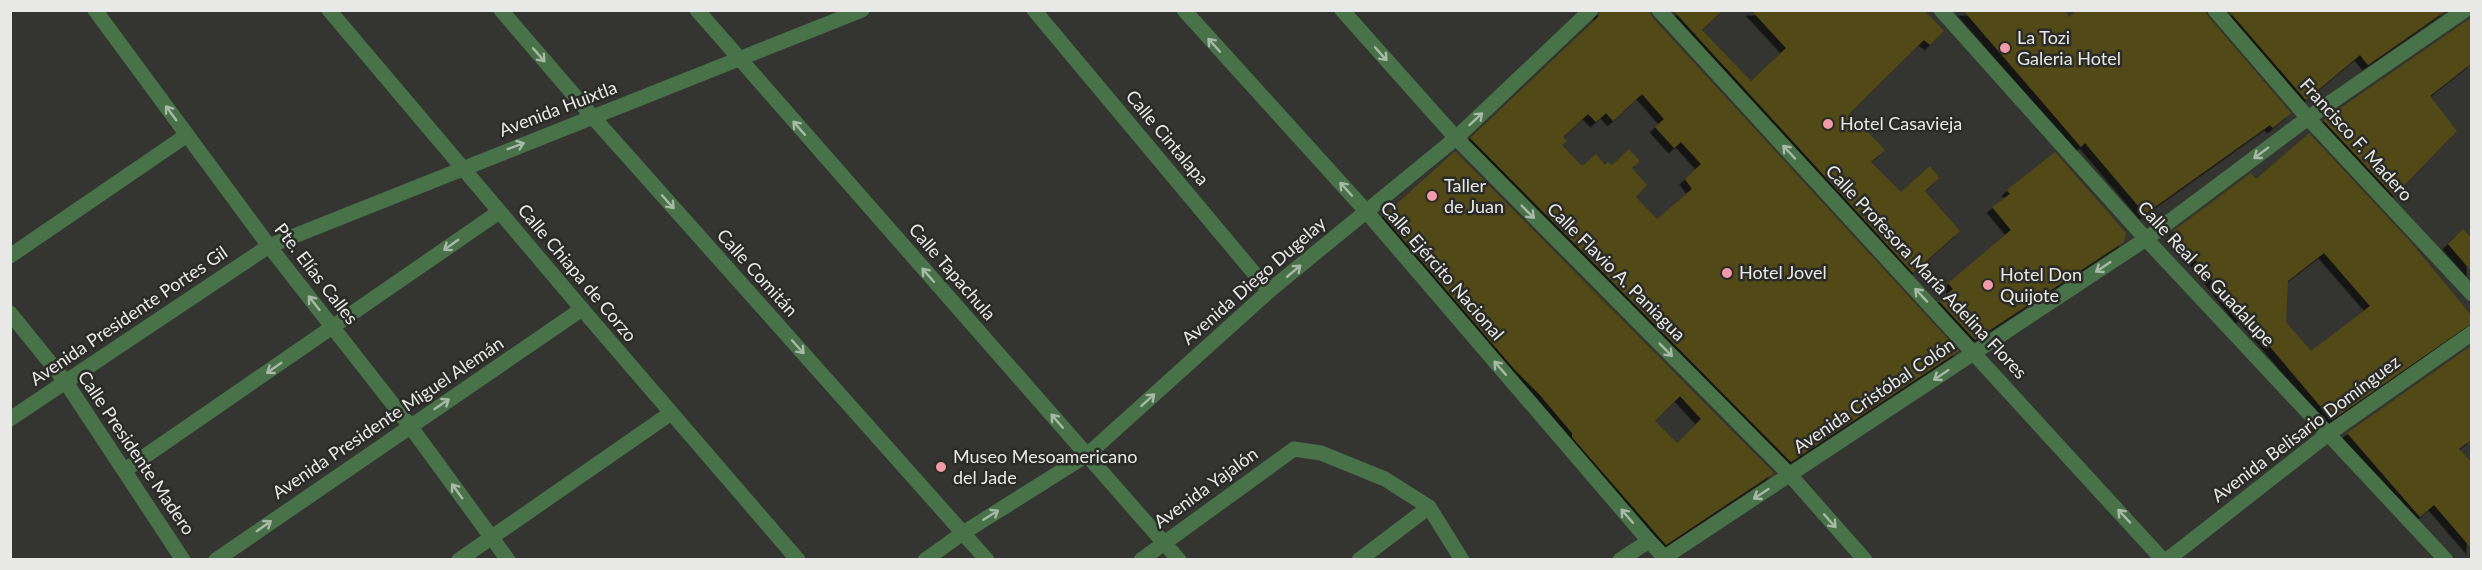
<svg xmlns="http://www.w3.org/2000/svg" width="2482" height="570" font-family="Lato,sans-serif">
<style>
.building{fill:#514814;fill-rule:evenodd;filter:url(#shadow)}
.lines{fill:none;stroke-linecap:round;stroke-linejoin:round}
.pedestrian{stroke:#487248;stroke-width:15}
.minor{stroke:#487248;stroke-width:15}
.tertiary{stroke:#487248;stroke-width:15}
.oneway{stroke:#a8b9a7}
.poi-dot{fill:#f39aa9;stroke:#2a2b27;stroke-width:2}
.labels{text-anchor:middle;stroke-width:5;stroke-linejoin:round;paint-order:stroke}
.poi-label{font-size:18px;fill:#e8e9e6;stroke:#2a2b27;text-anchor:start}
.street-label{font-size:18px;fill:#e8e9e6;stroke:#2a2b27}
</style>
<defs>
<filter id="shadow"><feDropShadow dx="-5.5" dy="5.5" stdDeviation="0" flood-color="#0009"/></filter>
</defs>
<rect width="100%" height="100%" fill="#343531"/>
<g class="building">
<path d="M1600,10h49l3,7 307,334 -168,111 -321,-324 128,-121zM1642,94l22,25 -9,8 19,21 7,-6 20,22 -16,15 7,10 -35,30 -21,-22 11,-12 -15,-17 8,-7 -11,-12 -17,16 -4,-3 -3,3 -9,-11 -14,12 -20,-21 5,-4 -4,-4 25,-23 8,8 10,-9 7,8z"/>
<polygon points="1673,10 1723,10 1702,30 1751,81 1786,48 1751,10 1924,10 1944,31 1930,45 1924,40 1850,113 1885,150 1871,162 1901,192 1930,166 1939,178 1925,191 1960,231 1913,273"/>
<polygon points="1963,10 2065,10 2069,17 2077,10 2205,10 2208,16 2291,113 2273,128 2270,125 2145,214 2085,143 2081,147"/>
<polygon points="2228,10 2447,10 2368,65 2360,55 2306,100"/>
<polygon points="2472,17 2472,63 2430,96 2457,131 2394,196 2323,120"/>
<path d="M2309,133l100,107 63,76v7l-140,97 -88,-104 -3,2 -68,-87 78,-58 5,6zM2324,253l46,53 -59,45 -25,-29 2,-41z"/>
<path d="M1455,151l319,322 -108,72 -94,-108v-4l-32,-38 -25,-25 -132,-154zM1680,396l21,23 -24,24 -22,-22z"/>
<polygon points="2055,152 2126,233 2124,242 1975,340 1939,301 1953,289 1948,283 2011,230 1992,207 2010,194 2007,190"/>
<polygon points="2463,229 2472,239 2472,272 2448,244"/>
<polygon points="2472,345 2472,439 2459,449 2472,463 2472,549 2434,505 2420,517 2347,433"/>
</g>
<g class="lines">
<polyline class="pedestrian" points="1941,10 2146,239 2446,560"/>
<g class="minor">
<polyline points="95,10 269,246 410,426 508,560"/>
<polyline points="329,10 582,309 798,560"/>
<polyline points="501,10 592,116 987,560"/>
<polyline points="697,10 1179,560"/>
<polyline points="1034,10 1269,291"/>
<polyline points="1184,10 1365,210 1649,541 1667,560"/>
<polyline points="2215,10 2308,118 2472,294"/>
<polyline points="10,256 187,135"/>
<polyline points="10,313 65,381 183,560"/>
<polyline points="10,419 269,246 862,10"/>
<polyline points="125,470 499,212"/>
<polyline points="1665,557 2146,239 2308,118 2465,10"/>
<polyline points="216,560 582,309"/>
<polyline points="459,560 671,413"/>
<polyline points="925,560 963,533 1087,455 1269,291 1456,138 1591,10"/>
<polyline points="1141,560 1294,449 1321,453 1385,479 1429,507 1462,560"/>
<polyline points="1359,560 1429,507"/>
<polyline points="1620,560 1649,541"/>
</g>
<g class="tertiary">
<polyline points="1342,10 1456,138 1790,475 1865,560"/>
<polyline points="1659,10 2163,560"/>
<polyline points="2167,560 2328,434 2472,333"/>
</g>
</g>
<defs><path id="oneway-shaft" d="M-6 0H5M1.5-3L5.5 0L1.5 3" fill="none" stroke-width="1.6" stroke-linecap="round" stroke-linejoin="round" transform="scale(1.5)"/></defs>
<g class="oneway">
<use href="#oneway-shaft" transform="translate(1214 45) rotate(-132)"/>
<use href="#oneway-shaft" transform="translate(1381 54) rotate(48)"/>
<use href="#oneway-shaft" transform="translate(539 55) rotate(49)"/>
<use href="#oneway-shaft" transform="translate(171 113) rotate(-126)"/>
<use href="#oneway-shaft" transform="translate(1476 119) rotate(-43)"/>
<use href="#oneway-shaft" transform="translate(799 128) rotate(-131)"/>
<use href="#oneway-shaft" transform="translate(516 146) rotate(-21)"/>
<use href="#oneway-shaft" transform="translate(1789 152) rotate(-133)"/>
<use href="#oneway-shaft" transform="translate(2261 153) rotate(143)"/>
<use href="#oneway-shaft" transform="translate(1346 189) rotate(-132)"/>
<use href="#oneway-shaft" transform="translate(668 202) rotate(48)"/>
<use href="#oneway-shaft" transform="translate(1528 212) rotate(45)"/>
<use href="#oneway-shaft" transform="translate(451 245) rotate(145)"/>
<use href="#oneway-shaft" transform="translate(2103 267) rotate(146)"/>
<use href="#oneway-shaft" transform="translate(1294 271) rotate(-40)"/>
<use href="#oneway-shaft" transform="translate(928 275) rotate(-131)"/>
<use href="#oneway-shaft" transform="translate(1921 295) rotate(-133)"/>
<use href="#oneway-shaft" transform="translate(314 303) rotate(-128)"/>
<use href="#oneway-shaft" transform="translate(798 347) rotate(48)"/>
<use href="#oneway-shaft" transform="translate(1666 350) rotate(45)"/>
<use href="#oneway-shaft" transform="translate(274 368) rotate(145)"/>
<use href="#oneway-shaft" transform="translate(1500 368) rotate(-131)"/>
<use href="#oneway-shaft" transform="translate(1941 375) rotate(146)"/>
<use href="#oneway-shaft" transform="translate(1148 400) rotate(-42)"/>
<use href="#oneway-shaft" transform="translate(442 404) rotate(-34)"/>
<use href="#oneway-shaft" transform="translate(1057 421) rotate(-131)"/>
<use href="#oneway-shaft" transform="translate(457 491) rotate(-126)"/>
<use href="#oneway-shaft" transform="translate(1761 494) rotate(147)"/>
<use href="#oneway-shaft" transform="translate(991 515) rotate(-32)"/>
<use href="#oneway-shaft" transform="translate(1627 516) rotate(-131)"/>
<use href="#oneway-shaft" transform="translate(2124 516) rotate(-133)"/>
<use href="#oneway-shaft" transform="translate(1830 521) rotate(48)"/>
<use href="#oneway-shaft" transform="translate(264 526) rotate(-35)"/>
</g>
<g class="poi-dot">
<circle cx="2005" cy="48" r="6"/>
<circle cx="1828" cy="124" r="6"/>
<circle cx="1432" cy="196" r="6"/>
<circle cx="1727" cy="273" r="6"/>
<circle cx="1988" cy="285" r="6"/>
<circle cx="941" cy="467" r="6"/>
</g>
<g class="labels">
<g class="poi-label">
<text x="2017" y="44">La Tozi<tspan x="2017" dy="21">Galeria Hotel</tspan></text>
<text x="1840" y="130">Hotel Casavieja</text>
<text x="1444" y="192">Taller<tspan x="1444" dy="21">de Juan</tspan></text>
<text x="1739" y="279">Hotel Jovel</text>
<text x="2000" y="281">Hotel Don<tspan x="2000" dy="21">Quijote</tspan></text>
<text x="953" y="463">Museo Mesoamericano<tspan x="953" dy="21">del Jade</tspan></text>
</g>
<g class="street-label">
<text transform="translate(558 109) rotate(-21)" y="6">Avenida Huixtla</text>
<text transform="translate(1167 138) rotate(50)" y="6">Calle Cintalapa</text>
<text transform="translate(2356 140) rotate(48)" y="6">Francisco F. Madero</text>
<text transform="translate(1442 271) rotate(49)" y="6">Calle Ejército Nacional</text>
<text transform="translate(952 272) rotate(49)" y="6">Calle Tapachula</text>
<text transform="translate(1616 272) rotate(45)" y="6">Calle Flavio A. Paniagua</text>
<text transform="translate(1926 272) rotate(47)" y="6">Calle Profesora María Adelina Flores</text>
<text transform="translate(577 273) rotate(50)" y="6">Calle Chiapa de Corzo</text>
<text transform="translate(757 273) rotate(48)" y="6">Calle Comitán</text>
<text transform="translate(316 274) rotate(52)" y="6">Pte. Elías Calles</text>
<text transform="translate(2206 274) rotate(47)" y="6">Calle Real de Guadalupe</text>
<text transform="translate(1254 281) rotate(-41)" y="6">Avenida Diego Dugelay</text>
<text transform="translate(129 316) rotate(-34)" y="6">Avenida Presidente Portes Gil</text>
<text transform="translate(1874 396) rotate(-34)" y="6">Avenida Cristóbal Colón</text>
<text transform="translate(388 418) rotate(-34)" y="6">Avenida Presidente Miguel Alemán</text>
<text transform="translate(2306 429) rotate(-37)" y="6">Avenida Belisario Domínguez</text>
<text transform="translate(136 453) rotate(56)" y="6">Calle Presidente Madero</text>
<text transform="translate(1206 488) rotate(-36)" y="6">Avenida Yajalón</text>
</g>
</g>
<rect width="2482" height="570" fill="none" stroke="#e8e9e6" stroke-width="24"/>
</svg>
